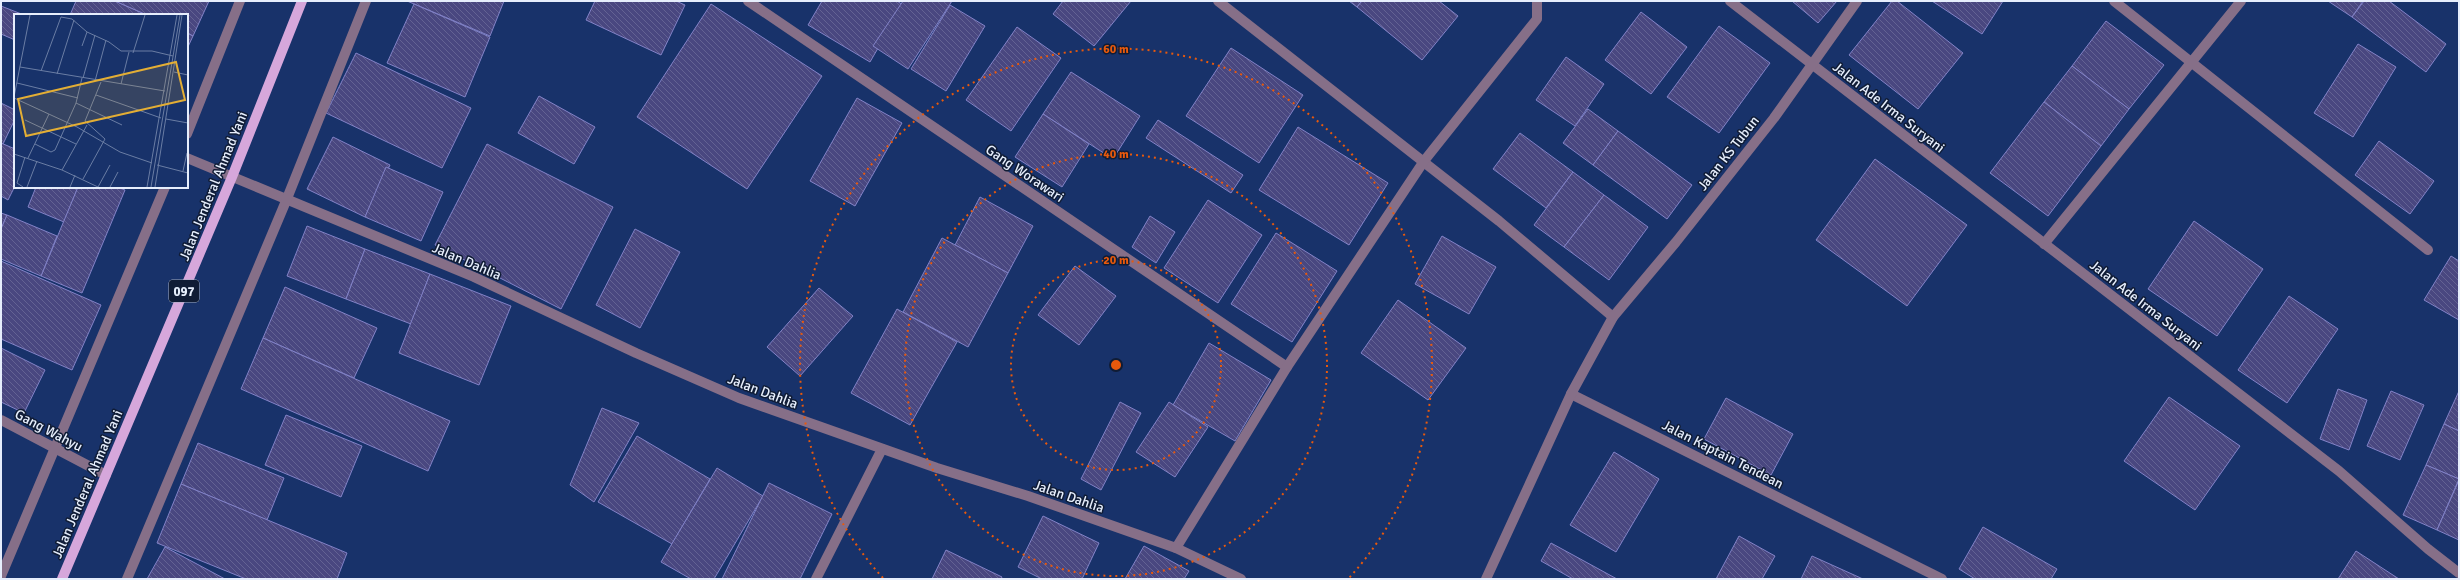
<svg xmlns="http://www.w3.org/2000/svg" width="2460" height="580" font-family="Signika,sans-serif">
<style>
.building{fill:url(#building-back-hatch);stroke:#8282c7}
.lines{fill:none;stroke-linecap:round;stroke-linejoin:round}
.minor{stroke:#866f88;stroke-width:10}
.major{stroke:#d6a7db;stroke-width:10}
.ring{fill:none;stroke:#e8590c;stroke-width:2;stroke-dasharray:2 4}
.labels{text-anchor:middle;stroke-width:3;stroke-linejoin:round;paint-order:stroke}
.shield{fill:#101c35;stroke:#a6afc0;stroke-width:1}
.shield-label{font-size:13px;font-weight:bold;fill:#e6eefc}
.street-label{font-size:14px;fill:#e6eefc;stroke:#101c35}
.inset-road{fill:none;stroke:#6a7da4;stroke-width:1}
.view{fill:#e3ae35;fill-opacity:0.15;stroke:#e3ae35;stroke-width:2}
.inset-edge{fill:none;stroke:#e6eefc;stroke-width:2}
.centre{fill:#e8590c;stroke:#101c35;stroke-width:2}
.ring-label{font-size:12px;text-anchor:middle;font-weight:bold;fill:#e8590c;stroke:#101c35;stroke-width:3;stroke-linejoin:round;paint-order:stroke}
</style>
<defs>
<pattern id="building-back-hatch" width="6" height="6" patternUnits="userSpaceOnUse"><rect width="6" height="6" fill="#494780"/><path d="M-1 5l2 2M0 0l6 6M5-1l2 2" fill="none" stroke="#636293"/></pattern>
</defs>
<rect width="100%" height="100%" fill="#18326a"/>
<g class="building">
<polygon points="76,1 115,1 147,15 70,15"/>
<polygon points="115,1 209,1 193,36 187,33 187,15 147,15"/>
<polygon points="407,1 504,1 490,36"/>
<polygon points="595,1 676,1 685,5 661,55 586,20"/>
<polygon points="822,1 897,1 903,5 870,62 808,25"/>
<polygon points="903,1 952,1 908,69 873,46"/>
<polygon points="1063,1 1131,1 1094,46 1053,14"/>
<polygon points="1349,1 1362,1 1357,7"/>
<polygon points="1362,1 1439,1 1458,16 1422,60 1357,7"/>
<polygon points="1792,1 1837,1 1818,23"/>
<polygon points="1892,1 1897,1 1963,53 1918,109 1849,55"/>
<polygon points="1932,1 2003,1 1982,34"/>
<polygon points="2328,1 2363,1 2352,17"/>
<polygon points="2364,1 2389,1 2446,44 2426,72 2352,17"/>
<polygon points="414,4 490,37 465,97 387,63"/>
<polygon points="711,4 822,76 747,189 637,117"/>
<polygon points="950,5 985,26 946,91 911,69"/>
<polygon points="1,6 24,15 15,15 15,40 1,34"/>
<polygon points="1641,12 1687,47 1651,94 1605,60"/>
<polygon points="2106,21 2164,65 2129,109 2072,66"/>
<polygon points="1719,26 1770,63 1719,133 1667,97"/>
<polygon points="1017,27 1061,58 1011,131 966,100"/>
<polygon points="187,33 193,36 187,49"/>
<polygon points="2358,44 2396,67 2353,137 2314,113"/>
<polygon points="1231,48 1303,95 1259,163 1186,116"/>
<polygon points="356,53 471,108 442,168 326,113"/>
<polygon points="1566,57 1604,84 1575,126 1536,100"/>
<polygon points="2072,66 2129,109 2101,146 2044,102"/>
<polygon points="1071,72 1140,116 1113,159 1043,114"/>
<polygon points="539,96 595,127 574,164 518,133"/>
<polygon points="857,98 902,123 855,206 810,181"/>
<polygon points="2044,102 2101,146 2048,216 1990,173"/>
<polygon points="1,103 15,110 15,119 3,144 1,143"/>
<polygon points="1588,109 1618,131 1593,165 1563,143"/>
<polygon points="1043,114 1089,144 1062,187 1015,157"/>
<polygon points="1158,120 1243,175 1231,193 1146,138"/>
<polygon points="1298,127 1388,183 1349,245 1259,190"/>
<polygon points="1618,131 1692,185 1667,219 1593,165"/>
<polygon points="1520,133 1573,172 1546,208 1493,169"/>
<polygon points="333,137 390,165 365,217 307,189"/>
<polygon points="2379,141 2434,181 2410,214 2355,175"/>
<polygon points="1,143 15,149 15,186 8,200 1,196"/>
<polygon points="487,144 613,207 561,309 435,245"/>
<polygon points="1875,159 1967,225 1907,306 1816,240"/>
<polygon points="386,167 443,192 421,241 365,217"/>
<polygon points="1573,172 1604,195 1564,247 1534,225"/>
<polygon points="36,187 78,187 64,222 28,207"/>
<polygon points="78,187 117,187 125,190 82,293 41,276"/>
<polygon points="1604,195 1648,227 1609,280 1564,247"/>
<polygon points="980,197 1033,226 1008,273 955,245"/>
<polygon points="1208,200 1262,235 1218,303 1164,268"/>
<polygon points="1,213 7,215 1,229"/>
<polygon points="7,215 57,236 41,276 1,259 1,229"/>
<polygon points="1150,216 1175,232 1156,263 1132,247"/>
<polygon points="2194,221 2263,269 2217,336 2148,289"/>
<polygon points="307,226 365,249 346,299 287,276"/>
<polygon points="635,229 680,252 640,328 596,305"/>
<polygon points="1276,233 1337,271 1292,342 1231,304"/>
<polygon points="1442,236 1496,267 1469,314 1415,284"/>
<polygon points="942,238 1008,273 968,347 903,312"/>
<polygon points="365,249 430,274 411,324 346,299"/>
<polygon points="2451,256 2459,261 2459,320 2424,300"/>
<polygon points="1,261 101,305 72,370 1,339"/>
<polygon points="1075,266 1116,296 1079,345 1038,315"/>
<polygon points="430,274 511,306 479,385 399,353"/>
<polygon points="285,287 377,328 354,378 263,338"/>
<polygon points="819,288 853,316 800,376 767,347"/>
<polygon points="2289,296 2338,329 2287,403 2238,370"/>
<polygon points="1398,300 1466,348 1428,400 1361,353"/>
<polygon points="897,309 957,342 910,425 851,393"/>
<polygon points="263,338 450,421 428,471 241,389"/>
<polygon points="1209,343 1271,380 1235,441 1173,405"/>
<polygon points="1,348 45,370 24,413 1,402"/>
<polygon points="2338,389 2367,400 2349,450 2320,439"/>
<polygon points="2391,391 2424,405 2400,460 2367,446"/>
<polygon points="2459,391 2459,431 2444,424"/>
<polygon points="2169,397 2240,446 2195,510 2124,461"/>
<polygon points="1726,398 1793,434 1771,475 1704,439"/>
<polygon points="1120,402 1141,413 1101,490 1081,479"/>
<polygon points="1169,402 1208,427 1175,477 1136,452"/>
<polygon points="602,408 639,423 594,502 570,485"/>
<polygon points="286,415 362,446 341,497 265,465"/>
<polygon points="2444,424 2459,431 2459,479 2426,465"/>
<polygon points="637,436 710,479 672,544 598,502"/>
<polygon points="198,443 284,478 267,520 181,484"/>
<polygon points="1614,452 1659,479 1616,552 1570,525"/>
<polygon points="2426,465 2459,479 2437,530 2403,515"/>
<polygon points="717,468 763,496 714,579 691,579 661,562"/>
<polygon points="2459,480 2459,540 2437,530"/>
<polygon points="769,483 832,514 800,579 722,579"/>
<polygon points="181,484 347,553 337,579 246,579 157,543"/>
<polygon points="1043,516 1099,543 1082,579 1042,579 1018,567"/>
<polygon points="1983,527 2057,569 2051,579 1975,579 1959,569"/>
<polygon points="1739,536 1775,556 1762,579 1716,579"/>
<polygon points="1551,543 1617,579 1573,579 1541,561"/>
<polygon points="1144,546 1189,571 1184,579 1125,579"/>
<polygon points="165,547 225,579 147,579"/>
<polygon points="946,550 1002,577 1001,579 932,579"/>
<polygon points="2356,551 2399,579 2338,579"/>
<polygon points="1812,556 1863,579 1801,579"/>
</g>
<g class="lines">
<g class="minor">
<polyline points="748,1 1287,367"/>
<polyline points="1218,1 1499,221 1613,317"/>
<polyline points="1730,1 2339,471 2428,549 2459,573"/>
<polyline points="2114,1 2428,250"/>
<polyline points="187,134 240,1"/>
<polyline points="187,158 474,277 636,353 739,398 937,468 1028,496 1176,548 1241,579"/>
<polyline points="2044,244 2241,1"/>
<polyline points="1571,394 1942,579"/>
<polyline points="1,420 106,475"/>
<polyline points="1176,548 1287,367 1424,161 1537,19 1537,1"/>
<polyline points="1,576 165,187"/>
<polyline points="127,579 286,201 366,1"/>
<polyline points="816,579 882,449"/>
<polyline points="1486,579 1571,394 1613,317 1676,242 1774,118 1857,1"/>
</g>
<polyline class="major" points="62,579 232,177 302,1"/>
</g>
<g class="ring">
<circle cx="1116" cy="365" r="105"/>
<circle cx="1116" cy="365" r="211"/>
<path d="M883 578A316 316 0 1 1 1349 578"/>
</g>
<g class="labels">
<rect class="shield" x="169" y="280" width="30" height="22" rx="3"/>
<g class="shield-label">
<text x="184" y="296">097</text>
</g>
<g class="street-label">
<text transform="translate(1889 107) rotate(38)" y="5">Jalan Ade Irma Suryani</text>
<text transform="translate(1728 153) rotate(-52)" y="5">Jalan KS Tubun</text>
<text transform="translate(1025 173) rotate(34)" y="5">Gang Worawari</text>
<text transform="translate(213 186) rotate(-68)" y="5">Jalan Jenderal Ahmad Yani</text>
<text transform="translate(467 261) rotate(23)" y="5">Jalan Dahlia</text>
<text transform="translate(2146 305) rotate(38)" y="5">Jalan Ade Irma Suryani</text>
<text transform="translate(763 391) rotate(21)" y="5">Jalan Dahlia</text>
<text transform="translate(49 430) rotate(28)" y="5">Gang Wahyu</text>
<text transform="translate(1723 454) rotate(27)" y="5">Jalan Kaptain Tendean</text>
<text transform="translate(87 484) rotate(-67)" y="5">Jalan Jenderal Ahmad Yani</text>
<text transform="translate(1069 496) rotate(19)" y="5">Jalan Dahlia</text>
</g>
</g>
<g transform="translate(14 14)">
<rect width="174" height="174" fill="#18326a"/>
<path class="inset-road" d="M68,32l5,-14M119,39l12,-38M6,53l145,24M27,57l20,-54 11,2 15,13 22,10 12,9h31l21,5M160,58l14,3M43,60l17,-54M69,64l12,-43M81,67l11,-41M3,69l61,15M107,70l8,-32M82,81l65,23M0,83l16,-82M0,84l63,29 43,25 32,11M62,89l46,22M152,105l22,4M11,106l51,24M21,130l16,8 4,-2 21,-47 6,-25M0,140l48,16 36,17M14,144l21,-44M143,151l31,8M48,156l25,-45M169,157l4,-18M69,165l22,-40 -20,-18 16,-39M9,173l-6,-4 8,-26M13,173l10,-26M56,173l5,-12M84,173l12,-22M96,173l8,-15M133,173l30,-172M137,173l29,-172M141,173l27,-172"/>
<path class="view" d="M162,48l9,38 -159,36 -8,-37z"/>
<rect width="174" height="174" class="inset-edge"/>
</g>
<circle cx="1116" cy="365" r="6" class="centre"/>
<g class="ring-label">
<text x="1116" y="53">60 m</text>
<text x="1116" y="158">40 m</text>
<text x="1116" y="264">20 m</text>
</g>
<rect width="2460" height="580" fill="none" stroke="#e6eefc" stroke-width="4"/>
</svg>
